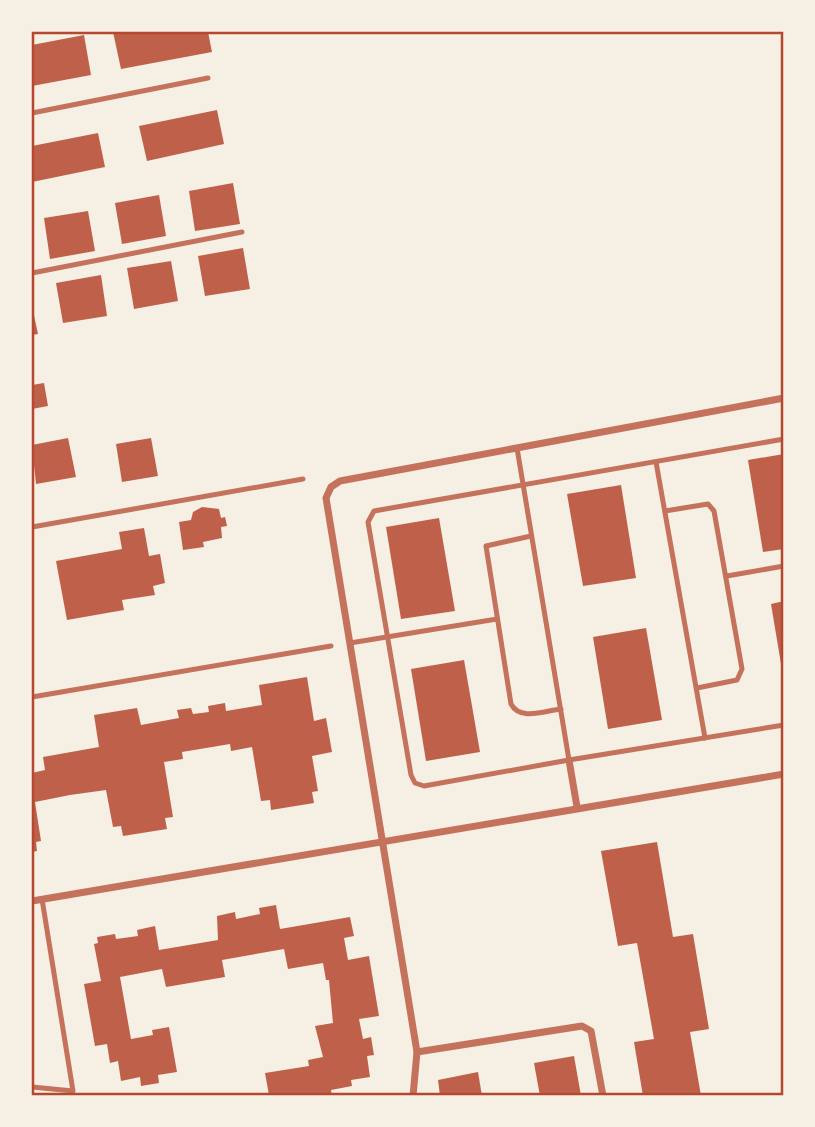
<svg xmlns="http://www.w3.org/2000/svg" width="815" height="1127" font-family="'Nunito Sans',sans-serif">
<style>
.building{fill:#bf614a}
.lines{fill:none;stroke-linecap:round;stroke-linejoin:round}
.service{stroke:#c5725c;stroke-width:5}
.minor{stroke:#c5725c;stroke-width:7}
.neatline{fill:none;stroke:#b5482f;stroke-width:2.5}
</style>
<rect width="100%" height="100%" fill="#f6efe4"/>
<g class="building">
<polygon points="113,32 208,32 212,52 121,69"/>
<polygon points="84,35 91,75 32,86 32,45"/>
<polygon points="217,110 224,144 147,161 139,126"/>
<polygon points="98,133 105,167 32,182 32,146"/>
<polygon points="233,183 240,224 195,231 189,191"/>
<polygon points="159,195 166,236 122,244 115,203"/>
<polygon points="88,211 95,251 50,259 44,218"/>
<polygon points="243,248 250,289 205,296 198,256"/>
<polygon points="171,261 178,301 134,309 127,268"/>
<polygon points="101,275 107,316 63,323 56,283"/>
<polygon points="32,306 38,334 32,335"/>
<polygon points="44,383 48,406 32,409 32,385"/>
<polygon points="68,438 76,477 36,484 32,445"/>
<polygon points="151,438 158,476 122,482 116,444"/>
<polygon points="784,454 784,549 763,552 748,460"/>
<polygon points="621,485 636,578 583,586 567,494"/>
<polygon points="202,507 219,509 221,518 225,517 227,526 221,527 222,538 203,542 204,547 183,550 179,522 191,520 193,512"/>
<polygon points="439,518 455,611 401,619 386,527"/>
<polygon points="144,528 149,556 160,554 165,583 153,586 155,595 122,600 124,610 67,620 56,561 122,549 119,532"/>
<polygon points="784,601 784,670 782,670 771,604"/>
<polygon points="646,628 662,720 608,729 593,637"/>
<polygon points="464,660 480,752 426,761 411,669"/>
<polygon points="307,677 314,721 326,718 332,752 312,756 318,791 312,792 314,803 271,810 270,800 261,801 252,747 231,751 230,744 182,752 183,759 164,762 173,817 165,818 167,829 123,836 121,826 113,827 106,790 70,795 35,802 41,841 36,842 37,851 32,852 32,773 45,770 43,757 99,747 94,715 137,708 141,725 179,718 177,710 191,708 193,714 209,712 208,706 225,703 226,711 262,705 259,685"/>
<polygon points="657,842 673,937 693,934 709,1029 690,1032 701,1096 643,1096 634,1042 654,1039 637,943 618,946 601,851"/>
<polygon points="276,905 280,929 350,917 354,936 344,938 348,960 369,956 379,1016 359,1019 363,1039 371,1037 374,1055 367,1056 370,1077 351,1080 352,1086 331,1090 332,1096 269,1095 265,1073 309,1066 308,1060 323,1057 315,1026 333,1023 329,980 326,980 323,963 288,969 284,949 222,960 225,977 166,987 162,969 120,977 131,1039 153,1035 152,1030 169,1027 177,1072 158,1075 159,1083 141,1086 140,1077 121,1081 118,1061 110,1063 107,1044 95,1046 84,984 101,981 94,944 98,943 97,937 115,934 116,939 138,936 137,930 155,926 159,950 218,940 217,916 235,912 236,919 260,914 259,908"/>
<polygon points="574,1056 581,1096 540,1096 534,1063"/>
<polygon points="478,1072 482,1096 440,1096 438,1080"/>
</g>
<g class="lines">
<g class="service">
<polyline points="32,113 208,78"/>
<polyline points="32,273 242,232"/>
<path d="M517,448c17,104 34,208 52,312l-145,26 -9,-3 -4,-8 -43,-253 6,-11c136,-24 273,-48 410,-72"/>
<polyline points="656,462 705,738"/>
<polyline points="665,511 708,504 714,511 742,669 737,680 697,688"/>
<polyline points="32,527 303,479"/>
<path d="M531,536l-45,10 25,158c9,17 33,7 50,5"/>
<polyline points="727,576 784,566"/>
<polyline points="350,643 497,619"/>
<polyline points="32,697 331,646"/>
<polyline points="569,760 784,725"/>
<polyline points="32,1087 73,1091 42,899"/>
</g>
<g class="minor">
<polyline points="569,760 577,807"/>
<polyline points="32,901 784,774"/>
<polyline points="417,1052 582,1026 591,1031 603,1096"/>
<polyline points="413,1096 417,1052 326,498 331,487 340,481 784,398"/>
</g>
</g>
<rect width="815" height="1127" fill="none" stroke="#f6efe4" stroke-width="66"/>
<rect x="33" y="33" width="749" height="1061" class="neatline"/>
</svg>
